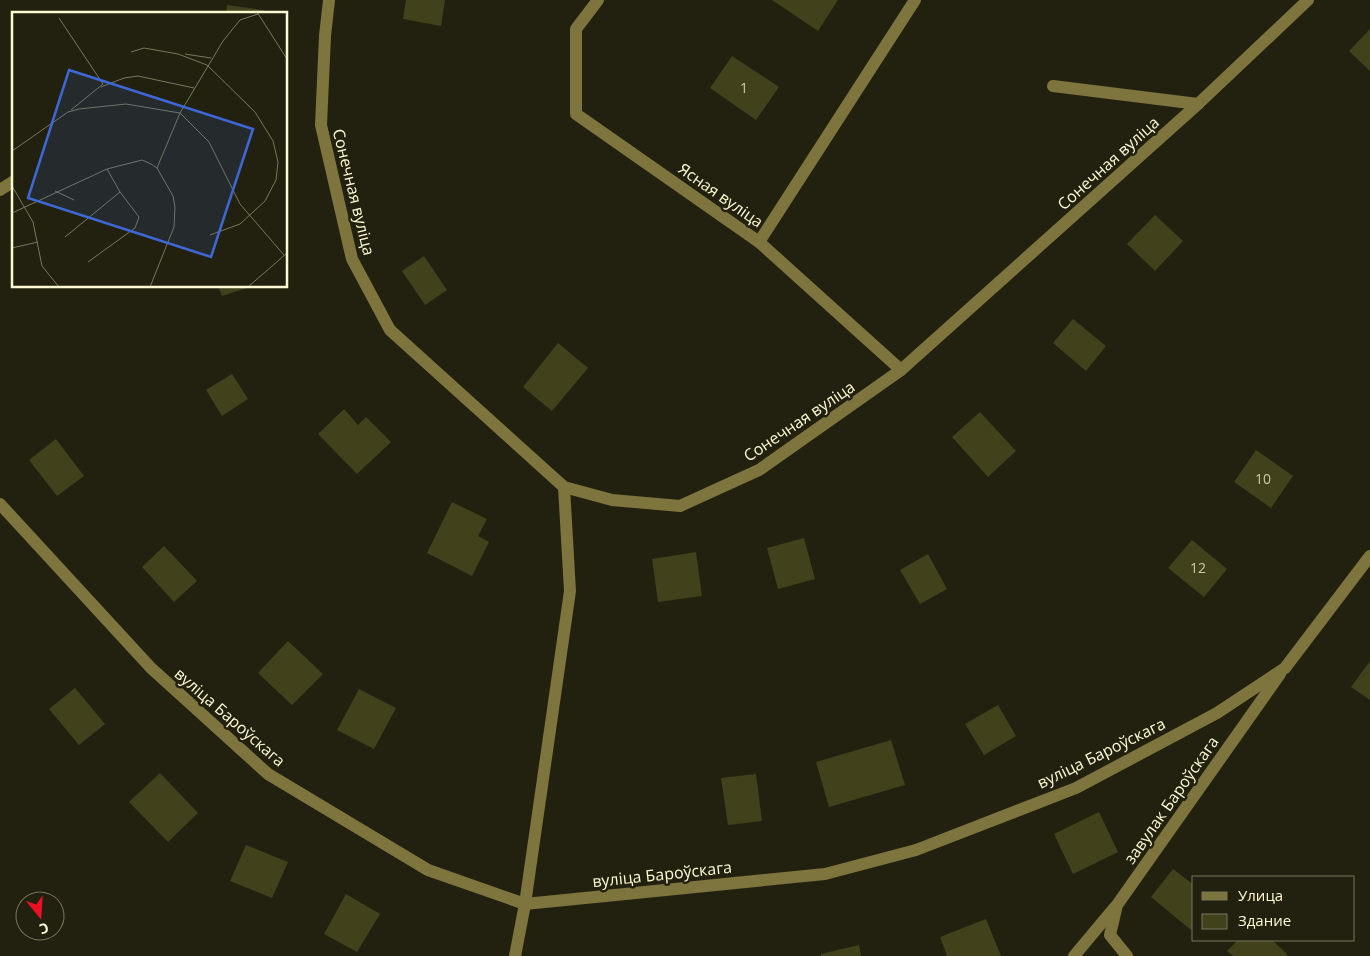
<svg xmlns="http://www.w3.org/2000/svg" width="1370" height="956" font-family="'Open Sans',sans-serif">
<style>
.building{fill:#41411c}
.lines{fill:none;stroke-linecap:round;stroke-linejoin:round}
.minor{stroke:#7e743d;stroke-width:12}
.labels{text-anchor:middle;stroke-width:5;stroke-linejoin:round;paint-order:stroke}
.number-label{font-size:14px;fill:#cdcba5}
.street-label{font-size:16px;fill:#fcf9d3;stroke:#22210f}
.inset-road{fill:none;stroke:#79775d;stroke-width:1}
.view{fill:#3e68d7;fill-opacity:0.15;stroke:#3e68d7;stroke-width:2.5}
.inset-edge{fill:none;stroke:#fcf9d3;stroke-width:2.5}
</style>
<rect width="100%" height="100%" fill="#22210f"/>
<g class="building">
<polygon points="406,0 445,0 441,26 403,19"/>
<polygon points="772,0 838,0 818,31"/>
<polygon points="227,5 264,10 263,14 226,14"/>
<polygon points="1370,29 1370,71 1349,51"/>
<polygon points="732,56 779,87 756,120 710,88"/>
<polygon points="1155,215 1183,241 1155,271 1127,244"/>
<polygon points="424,256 447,290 425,305 402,271"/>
<polygon points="218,286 250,286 250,287 222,296"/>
<polygon points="1073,319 1106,346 1086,371 1053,343"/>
<polygon points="558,343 588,368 552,411 523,387"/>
<polygon points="232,374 248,399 222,416 206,390"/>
<polygon points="344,409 358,425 366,417 391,442 357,474 318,434"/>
<polygon points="980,412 1016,451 988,477 952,437"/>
<polygon points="56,439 84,476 57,496 29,460"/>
<polygon points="1256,450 1293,476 1271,508 1234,482"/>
<polygon points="452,502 487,519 478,536 489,542 472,576 427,553"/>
<polygon points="804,538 815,579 778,589 767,548"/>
<polygon points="1192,540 1227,569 1204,597 1168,568"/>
<polygon points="164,546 197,581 174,602 142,567"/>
<polygon points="696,552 702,596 658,602 652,559"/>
<polygon points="928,554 947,589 920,604 900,570"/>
<polygon points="288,641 323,674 292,705 258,673"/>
<polygon points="1370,661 1370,700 1351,687"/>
<polygon points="75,688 105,724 79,745 49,709"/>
<polygon points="359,689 396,708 374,749 337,730"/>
<polygon points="998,705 1016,736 984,755 965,724"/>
<polygon points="891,740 905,785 829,807 816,762"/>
<polygon points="160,773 198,813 168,842 129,802"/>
<polygon points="756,774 762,821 728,825 721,778"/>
<polygon points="1099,812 1118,852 1073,874 1054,834"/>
<polygon points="246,845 288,862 272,898 230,881"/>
<polygon points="1173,869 1194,885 1194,926 1191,930 1151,897"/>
<polygon points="346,894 380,914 357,952 324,934"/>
<polygon points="986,919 1001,956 947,956 940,937"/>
<polygon points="1238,940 1272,940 1287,954 1286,956 1233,956 1227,951"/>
<polygon points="859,945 861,956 821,956 821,954"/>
</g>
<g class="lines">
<g class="minor">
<polyline points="329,0 325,36 321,125 352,259 390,330 564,487 612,500 680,506 759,470 901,370 1198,104 1308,0"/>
<polyline points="598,0 576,29 576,114 759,242 915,0"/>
<polyline points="1053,86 1198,104"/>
<polyline points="0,190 14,181"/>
<polyline points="759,242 901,370"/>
<polyline points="0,504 151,668 268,774 428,870 525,904 825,874 916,850 1076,788 1217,713 1285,668 1370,556"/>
<polyline points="515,956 525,904 570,591 564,487"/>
<polyline points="1074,956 1115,907"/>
<polyline points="1127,956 1110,935 1117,905 1280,674"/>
</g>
</g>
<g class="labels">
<g class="number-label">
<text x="744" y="93">1</text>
<text x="1263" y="484">10</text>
<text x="1198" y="573">12</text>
</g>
<g class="street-label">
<text transform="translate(1108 163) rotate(-42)" y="6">Сонечная вуліца</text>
<text transform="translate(354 192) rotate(76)" y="6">Сонечная вуліца</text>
<text transform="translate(721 195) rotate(35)" y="6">Ясная вуліца</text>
<text transform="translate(799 421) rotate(-34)" y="6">Сонечная вуліца</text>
<text transform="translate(230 717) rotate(41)" y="6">вуліца Бароўскага</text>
<text transform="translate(1101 753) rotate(-26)" y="6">вуліца Бароўскага</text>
<text transform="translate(1171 800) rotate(-55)" y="6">завулак Бароўскага</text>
<text transform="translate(662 874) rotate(-6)" y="6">вуліца Бароўскага</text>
</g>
</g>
<g transform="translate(12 12)">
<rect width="275" height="275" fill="#22210f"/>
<path class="inset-road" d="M245,0l30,47M47,6l44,66 -32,26M119,40l13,-4 34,6 29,11 48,47 18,29 5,21 -2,18 -11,21 -25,23 -30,11M173,42l26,4M89,75l23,-9 14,-2 56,12M0,139l56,-39 11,-3 47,-5 54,9 29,29 31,62 44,51M145,156l23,-55 43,-72 17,-21 18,-6M95,157l13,23M0,174l21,36 9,44 17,21M43,179l19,9M0,201l95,-44 35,-9 9,4 6,4 16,28 2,11 -1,20 -24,60M53,225l55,-45 19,25 -4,11 -47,34M0,236l26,-6M236,275l39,-34"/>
<path class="view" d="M57,58l184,59 -42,128 -183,-59z"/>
<rect width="275" height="275" class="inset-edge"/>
</g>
<rect x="1192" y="876" width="162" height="65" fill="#22210f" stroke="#79775d"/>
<rect x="1202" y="892" width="25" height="8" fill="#7e743d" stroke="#79775d"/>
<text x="1238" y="901" font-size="15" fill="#fcf9d3">Улица</text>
<rect x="1202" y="914" width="25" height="15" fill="#41411c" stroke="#79775d"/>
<text x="1238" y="926" font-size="15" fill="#fcf9d3">Здание</text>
<g transform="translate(40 916) rotate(162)"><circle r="24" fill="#22210f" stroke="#79775d"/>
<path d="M0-4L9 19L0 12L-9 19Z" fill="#eb1024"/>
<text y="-8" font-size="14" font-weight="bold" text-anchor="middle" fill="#fcf9d3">С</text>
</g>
</svg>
